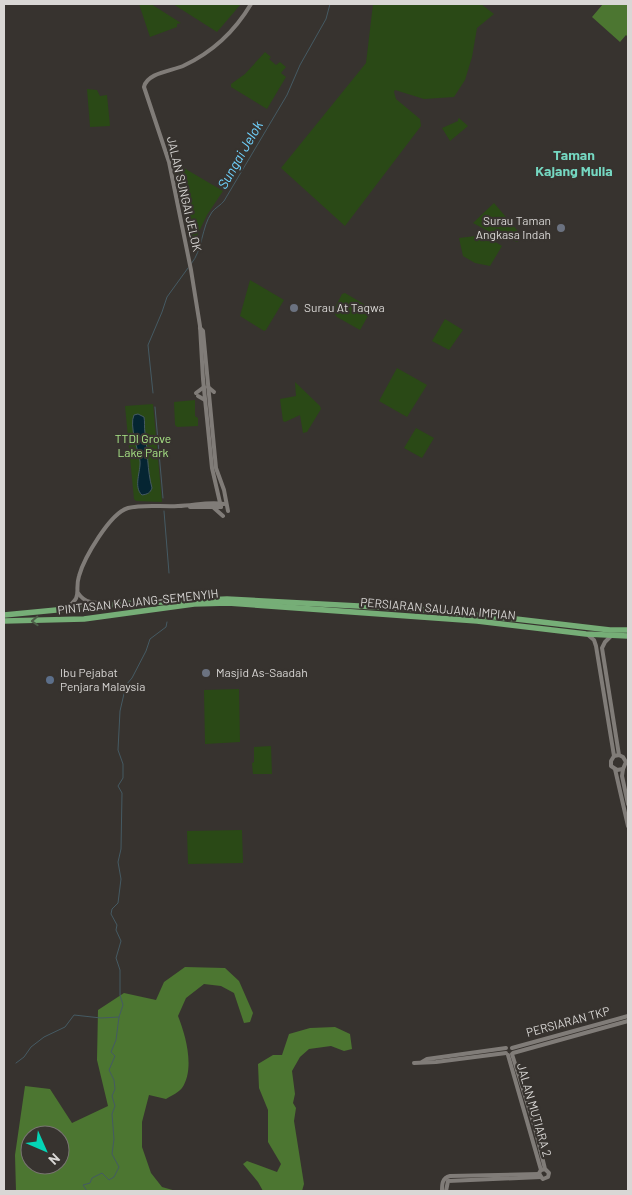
<svg xmlns="http://www.w3.org/2000/svg" width="632" height="1195" font-family="Barlow,sans-serif">
<style>
.green{fill:#2a4916}
.forest{fill:#4c7631;fill-rule:evenodd}
.water{fill:#052532;stroke:#455a63}
.lines{fill:none;stroke-linecap:round;stroke-linejoin:round}
.stream{stroke:#455a63;stroke-width:1}
.minor{stroke:#807c78;stroke-width:4}
.highway{stroke:#76ae77;stroke-width:5.5}
.oneway{stroke:#4d5e48}
.worship-dot{fill:#6b7280;stroke:#37332f;stroke-width:2}
.service-dot{fill:#5c6f8a;stroke:#37332f;stroke-width:2}
.labels{text-anchor:middle;stroke-width:4.5;stroke-linejoin:round;paint-order:stroke}
.street-label{font-size:12px;fill:#d9d7d5;stroke:#37332f}
.poi-label{font-size:12px;fill:#d9d7d5;stroke:#37332f;text-anchor:start}
.park-label{font-size:12px;fill:#a8e486;stroke:#37332f}
.water-label{font-size:14px;font-style:italic;fill:#70d3ff;stroke:#37332f}
.neighbourhood-label{font-size:14px;font-weight:bold;fill:#75d8c2;stroke:#37332f}
</style>
<rect width="100%" height="100%" fill="#37332f"/>
<g class="green">
<polygon points="139,4 151,4 181,23 177,24 177,27 150,37"/>
<polygon points="173,4 241,4 217,32"/>
<polygon points="373,4 481,4 494,14 477,28 472,57 465,80 454,97 424,99 395,90 394,92 396,99 420,119 421,126 345,226 281,168 366,63"/>
<polygon points="265,52 271,57 269,59 276,65 280,62 286,67 281,73 286,77 267,109 231,87 231,84 245,74"/>
<polygon points="87,89 97,90 100,96 107,95 110,126 90,127"/>
<polygon points="459,118 468,126 450,141 442,128 458,121 458,119"/>
<polygon points="172,161 223,191 207,215 192,246"/>
<polygon points="494,203 523,237 517,242 506,237 503,239 473,223"/>
<polygon points="484,235 502,246 490,266 475,263 463,256 459,238"/>
<polygon points="250,280 284,300 266,330 264,331 240,316"/>
<polygon points="345,293 372,309 360,330 337,317 333,312 342,294"/>
<polygon points="445,319 463,330 449,350 432,341"/>
<polygon points="397,368 427,385 407,417 379,401"/>
<polygon points="295,382 320,406 321,409 307,432 303,433 300,415 285,422 283,421 280,399 296,396"/>
<polygon points="195,400 195,416 198,418 198,426 177,427 175,425 174,402"/>
<polygon points="153,404 162,502 136,501 134,499 125,406"/>
<polygon points="416,428 434,438 422,458 404,448"/>
<polygon points="239,689 240,742 205,744 204,690"/>
<polygon points="271,746 272,774 253,774 252,763 254,762 254,747"/>
<polygon points="242,830 243,863 188,864 187,831"/>
</g>
<g class="forest">
<polygon points="603,4 628,4 628,37 626,35 620,42 592,17"/>
<path d="M185,967l40,1 14,13 14,32 -3,9 -6,1 -10,-30 -13,-7 -17,-2 -18,14 -8,18c8,20 17,53 4,72 -3,4 -11,8 -16,11l-17,-4 -7,27v25l9,26 11,14 14,4h-160l-1,-36 10,-69 25,3 22,34 36,-17 -11,-46 1,-50 26,-17 32,7 8,-18zM30,1135h30v30h-30z"/>
<polygon points="335,1027 350,1034 352,1049 344,1051 331,1046 309,1049 300,1057 292,1071 295,1094 293,1103 296,1108 294,1121 304,1184 302,1191 263,1191 258,1182 243,1164 247,1161 277,1172 281,1164 268,1142 268,1110 259,1088 258,1064 273,1055 282,1055 289,1034 310,1028"/>
</g>
<path class="water" d="M138,414l6,3c1,5 0,10 1,16 3,18 2,37 7,55 -2,5 -4,6 -10,7 -9,-8 -1,-24 -2,-34 -2,-11 -11,-36 -6,-46z"/>
<g class="lines">
<g class="stream">
<path d="M191,264c12,-14 10,-36 21,-52 3,-4 9,-7 12,-11l63,-106 13,-30 26,-46 4,-15"/>
<polyline points="153,393 148,345 162,312 167,297 188,268"/>
<polyline points="155,407 163,498"/>
<polyline points="164,511 169,573"/>
<polyline points="16,1063 24,1057 31,1047 44,1037 65,1027 74,1015 101,1018 119,1017"/>
<polyline points="87,1191 83,1185 90,1183 92,1178 102,1173 109,1180 114,1177 119,1167 112,1154 114,1139 112,1114 115,1106 112,1096 115,1089 114,1080 109,1070 115,1056 111,1052 116,1040 119,1017 123,1005 120,995 120,970 116,958 121,941 116,930 117,925 111,914 112,909 118,903 121,879 118,862 121,849 122,793 118,786 123,778 123,764 118,750 120,711 126,685 132,678 146,651 150,639 166,627 167,622"/>
</g>
<g class="minor">
<polyline points="200,328 203,331 216,468 224,490 228,511"/>
<polyline points="208,387 214,392"/>
<polyline points="196,393 204,387"/>
<polyline points="198,396 205,400"/>
<polyline points="190,507 221,507"/>
<path d="M221,507l-9,-39 -9,-89 -3,-53 -9,-56 -22,-108 -25,-75c3,-14 27,-16 39,-21 28,-13 52,-35 68,-62"/>
<polyline points="214,508 223,516"/>
<path d="M78,593c8,12 19,10 32,10"/>
<path d="M66,608c18,-12 8,-16 13,-32 5,-18 31,-63 49,-68 16,-4 34,-1 50,-2 15,0 31,-5 46,-2"/>
<polyline points="588,635 594,640 596,646 614,756"/>
<polyline points="611,636 605,642 602,648 619,755 623,757 626,762 623,769 617,770 611,766 611,761 614,756 619,755"/>
<polyline points="615,769 628,826"/>
<polyline points="623,769 622,776 628,804"/>
<polyline points="512,1048 628,1016"/>
<polyline points="513,1053 628,1021"/>
<polyline points="512,1054 535,1128 545,1169 549,1173 548,1177 543,1179 541,1177 539,1173 541,1170 545,1169"/>
<polyline points="508,1055 541,1170"/>
<polyline points="422,1062 427,1059 506,1048"/>
<polyline points="414,1063 436,1062 506,1053"/>
<path d="M442,1191c0,-7 0,-13 8,-15l89,-2"/>
<polyline points="446,1191 448,1181 541,1177"/>
</g>
<g class="highway">
<polyline points="4,615 119,604 227,599 416,609 516,619 610,630 628,630"/>
<polyline points="4,621 84,619 194,604 228,603 477,621 586,634 628,636"/>
</g>
</g>
<defs><path id="oneway-chevron" d="M-2-3.5L2.5 0L-2 3.5" fill="none" stroke-width="1.6" stroke-linecap="round" stroke-linejoin="round" transform="scale(1.25)"/></defs>
<use class="oneway" href="#oneway-chevron" transform="translate(35 621) rotate(178)"/>
<g class="worship-dot">
<circle cx="561" cy="228" r="5"/>
<circle cx="294" cy="308" r="5"/>
<circle cx="206" cy="673" r="5"/>
</g>
<circle class="service-dot" cx="50" cy="680" r="5"/>
<g class="labels">
<g class="street-label">
<text transform="translate(184 194) rotate(77)" y="4">JALAN SUNGAI JELOK</text>
<text transform="translate(138 602) rotate(-6)" y="4">PINTASAN KAJANG-SEMENYIH</text>
<text transform="translate(438 609) rotate(5)" y="4">PERSIARAN SAUJANA IMPIAN</text>
<text transform="translate(568 1022) rotate(-15)" y="4">PERSIARAN TKP</text>
<text transform="translate(534 1110) rotate(74)" y="4">JALAN MUTIARA 2</text>
</g>
<g class="poi-label">
<text x="551" y="225" text-anchor="end">Surau Taman<tspan x="551" dy="14">Angkasa Indah</tspan></text>
<text x="304" y="312">Surau At Taqwa</text>
<text x="60" y="677">Ibu Pejabat<tspan x="60" dy="14">Penjara Malaysia</tspan></text>
<text x="216" y="677">Masjid As-Saadah</text>
</g>
<g class="park-label">
<text x="143" y="443">TTDI Grove<tspan x="143" dy="14">Lake Park</tspan></text>
</g>
<g class="water-label">
<text transform="translate(240 155) rotate(-60)" y="5">Sungai Jelok</text>
</g>
<g class="neighbourhood-label">
<text x="574" y="160">Taman<tspan x="574" dy="16">Kajang Mulia</tspan></text>
</g>
</g>
<rect width="632" height="1195" fill="none" stroke="#d9d7d5" stroke-width="10"/>
<g transform="translate(45 1150) rotate(135)"><circle r="24" fill="#37332f" stroke="#787571"/>
<path d="M0-4L9 19L0 12L-9 19Z" fill="#04d5b6"/>
<text y="-8" font-size="14" font-weight="bold" text-anchor="middle" fill="#d9d7d5">N</text>
</g>
</svg>
